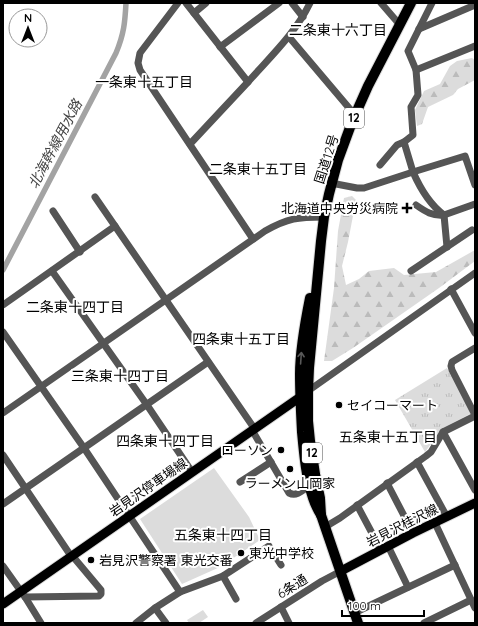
<svg xmlns="http://www.w3.org/2000/svg" width="478" height="626" font-family="Quicksand,'Noto Sans JP',sans-serif">
<style>
.grass{fill:url(#grass-tufts)}
.forest{fill:url(#forest-firs)}
.pitch{fill:#dcdcdc}
.lines{fill:none;stroke-linecap:round;stroke-linejoin:round}
.canal{stroke:#a3a3a3;stroke-width:5.5}
.major-casing{stroke:#dbdbdb;stroke-width:11}
.highway-casing{stroke:#dbdbdb;stroke-width:12}
.minor{stroke:#555;stroke-width:7}
.major{stroke:#000;stroke-width:9}
.highway{stroke:#000;stroke-width:10}
.oneway{stroke:#595959}
.poi-dot{fill:#000;stroke:#fff;stroke-width:1.5}
.labels{text-anchor:middle;stroke-width:4;stroke-linejoin:round;paint-order:stroke}
.shield{fill:#fff;stroke:#4c4c4c;stroke-width:1}
.shield-label{font-size:12px;font-weight:bold;fill:#000}
.street-label{font-size:13px;fill:#000;stroke:#fff}
.poi-label{font-size:13px;fill:#000;stroke:#fff;text-anchor:start}
.neighbourhood-label{font-size:14px;fill:#000;stroke:#fff}
.water-label{font-size:14px;font-style:italic;fill:#444;stroke:#fff}
</style>
<defs>
<pattern id="grass-tufts" width="24" height="20" patternUnits="userSpaceOnUse"><rect width="24" height="20" fill="#dcdcdc"/><path d="M3 7l-1-3M5 7V3M7 7l1-3M15 17l-1-3M17 17v-4M19 17l1-3" fill="none" stroke="#bbb"/></pattern>
<pattern id="forest-firs" width="22" height="20" patternUnits="userSpaceOnUse"><rect width="22" height="20" fill="#dcdcdc"/><path d="M5 1l3.5 6h-7zM16 11l3.5 6h-7z" fill="#bbb"/></pattern>
</defs>
<rect width="100%" height="100%" fill="#fff"/>
<polygon class="grass" points="447,368 472,413 443,428 425,452 395,400"/>
<g class="forest">
<polygon points="472,58 475,60 475,80 458,89 453,95 428,107 422,124 417,126 415,110 424,91 440,84 450,66 457,61"/>
<polygon points="352,196 356,200 348,242 342,266 346,285 359,279 369,271 394,268 404,275 436,272 475,250 475,261 439,288 353,348 332,361 324,361 334,288 338,231 344,198"/>
</g>
<g class="pitch">
<polygon points="214,468 249,517 260,540 220,567 182,584 140,519"/>
<polygon points="203,610 208,617 199,623 189,623 187,620"/>
</g>
<g class="lines">
<path class="canal" d="M3,270l113,-217c8,-19 9,-31 10,-50"/>
<g class="major-casing">
<g id="major">
<polyline points="341,571 413,533 475,503"/>
<polyline points="3,604 306,393"/>
</g>
</g>
<g class="highway-casing">
<g id="highway">
<path d="M310,298c-5,25 -10,51 -10,76 0,19 1,39 2,58 2,22 4,45 11,66 2,6 5,12 8,17l37,108"/>
<polyline points="321,515 320,498 315,474 310,441 308,421 308,391 309,368 321,241 324,217 329,194 338,160 352,122 368,86 411,3"/>
</g>
</g>
<g class="minor">
<polyline points="178,3 140,53 138,63 140,70 253,239"/>
<path d="M186,3l62,79c22,-25 47,-48 62,-79"/>
<polyline points="292,3 303,17"/>
<polyline points="381,3 400,25"/>
<polyline points="432,3 408,51 416,70 475,46"/>
<polyline points="194,13 206,3"/>
<polyline points="419,29 475,5"/>
<polyline points="289,37 355,115"/>
<polyline points="220,47 279,3"/>
<polyline points="416,70 418,95 411,107 413,135 404,142 413,172 465,156 475,185"/>
<polyline points="190,144 248,82"/>
<polyline points="380,165 397,145 404,142"/>
<path d="M331,183l26,5h7l49,-16c7,16 16,32 31,43l31,-11"/>
<polyline points="95,197 254,428"/>
<path d="M416,205c10,7 16,11 28,10l3,32"/>
<polyline points="53,211 80,252"/>
<polyline points="52,271 147,405 192,472"/>
<polyline points="411,271 472,230"/>
<polyline points="451,289 475,333"/>
<polyline points="3,305 115,226"/>
<polyline points="3,332 84,448 180,592 155,608 136,623"/>
<polyline points="475,348 452,362 451,366 452,370 475,415"/>
<polyline points="308,391 475,273"/>
<path d="M3,413l262,-182c23,-13 33,-14 59,-14"/>
<path d="M252,430l37,63c8,4 14,-3 21,-8"/>
<polyline points="443,432 475,490"/>
<polyline points="3,455 71,556 75,559 101,590 101,594 99,596 25,597"/>
<polyline points="417,462 447,517"/>
<polyline points="240,482 271,462"/>
<polyline points="387,483 413,533"/>
<polyline points="3,504 208,362"/>
<polyline points="357,505 381,550"/>
<polyline points="435,523 475,608"/>
<polyline points="325,527 340,518 426,456 431,452 443,432 475,416"/>
<polyline points="388,546 408,587"/>
<polyline points="3,566 25,597 41,623"/>
<polyline points="223,576 236,599"/>
<polyline points="180,592 223,576 269,546 281,565"/>
<polyline points="281,607 289,623"/>
<polyline points="155,608 166,623"/>
<polyline points="354,613 455,565"/>
<polyline points="256,623 322,581 341,571"/>
<polyline points="424,623 471,600"/>
</g>
<use href="#major" class="major"/>
<use href="#highway" class="highway"/>
</g>
<defs><path id="oneway-shaft" d="M-6 0H5M1.5-3L5.5 0L1.5 3" fill="none" stroke-width="1.6" stroke-linecap="round" stroke-linejoin="round"/></defs>
<use class="oneway" href="#oneway-shaft" transform="translate(301 358) rotate(-86)"/>
<g class="poi-dot">
<path d="M405 202h4v4h4v4h-4v4h-4v-4h-4v-4h4z"/>
<circle cx="339" cy="405" r="4"/>
<circle cx="281" cy="450" r="4"/>
<circle cx="290" cy="469" r="4"/>
<circle cx="241" cy="553" r="4"/>
<circle cx="91" cy="560" r="4"/>
</g>
<g class="labels">
<g class="shield">
<rect x="344" y="108" width="20" height="20" rx="3"/>
<rect x="302" y="443" width="20" height="20" rx="3"/>
</g>
<g class="shield-label">
<text x="354" y="122">12</text>
<text x="312" y="457">12</text>
</g>
<g class="street-label">
<text transform="translate(326 159) rotate(-72)" y="5">国道12号</text>
<text transform="translate(148 487) rotate(-35)" y="5">岩見沢停車場線</text>
<text transform="translate(402 525) rotate(-27)" y="5">岩見沢桂沢線</text>
<text transform="translate(292 586) rotate(-32)" y="5">6条通</text>
</g>
<g class="poi-label">
<text x="398" y="213" text-anchor="end">北海道中央労災病院</text>
<text x="347" y="410">セイコーマート</text>
<text x="273" y="455" text-anchor="end">ローソン</text>
<text x="290" y="488" text-anchor="middle">ラーメン山岡家</text>
<text x="249" y="558">東光中学校</text>
<text x="99" y="565">岩見沢警察署 東光交番</text>
</g>
<g class="neighbourhood-label">
<text x="338" y="35">二条東十六丁目</text>
<text x="144" y="87">一条東十五丁目</text>
<text x="258" y="174">二条東十五丁目</text>
<text x="75" y="312">二条東十四丁目</text>
<text x="241" y="344">四条東十五丁目</text>
<text x="120" y="381">三条東十四丁目</text>
<text x="388" y="442">五条東十五丁目</text>
<text x="165" y="446">四条東十四丁目</text>
<text x="223" y="540">五条東十四丁目</text>
</g>
<g class="water-label">
<text transform="translate(55 144) rotate(-62)" y="5">北海幹線用水路</text>
</g>
</g>
<rect width="478" height="626" fill="none" stroke="#000000" stroke-width="8"/>
<g transform="translate(28 28)"><circle r="19" fill="#ffffff" stroke="#999999"/>
<path d="M0-3L7 15L0 10L-7 15Z" fill="#000000"/>
<text y="-6" font-size="11" font-weight="bold" text-anchor="middle" fill="#000000">N</text>
</g>
<path d="M342 610v6h82v-6" fill="none" stroke="#000000" stroke-width="2"/>
<text x="348" y="610" font-size="12" fill="#000000" stroke="#ffffff" stroke-width="3" paint-order="stroke">100 m</text>
</svg>
